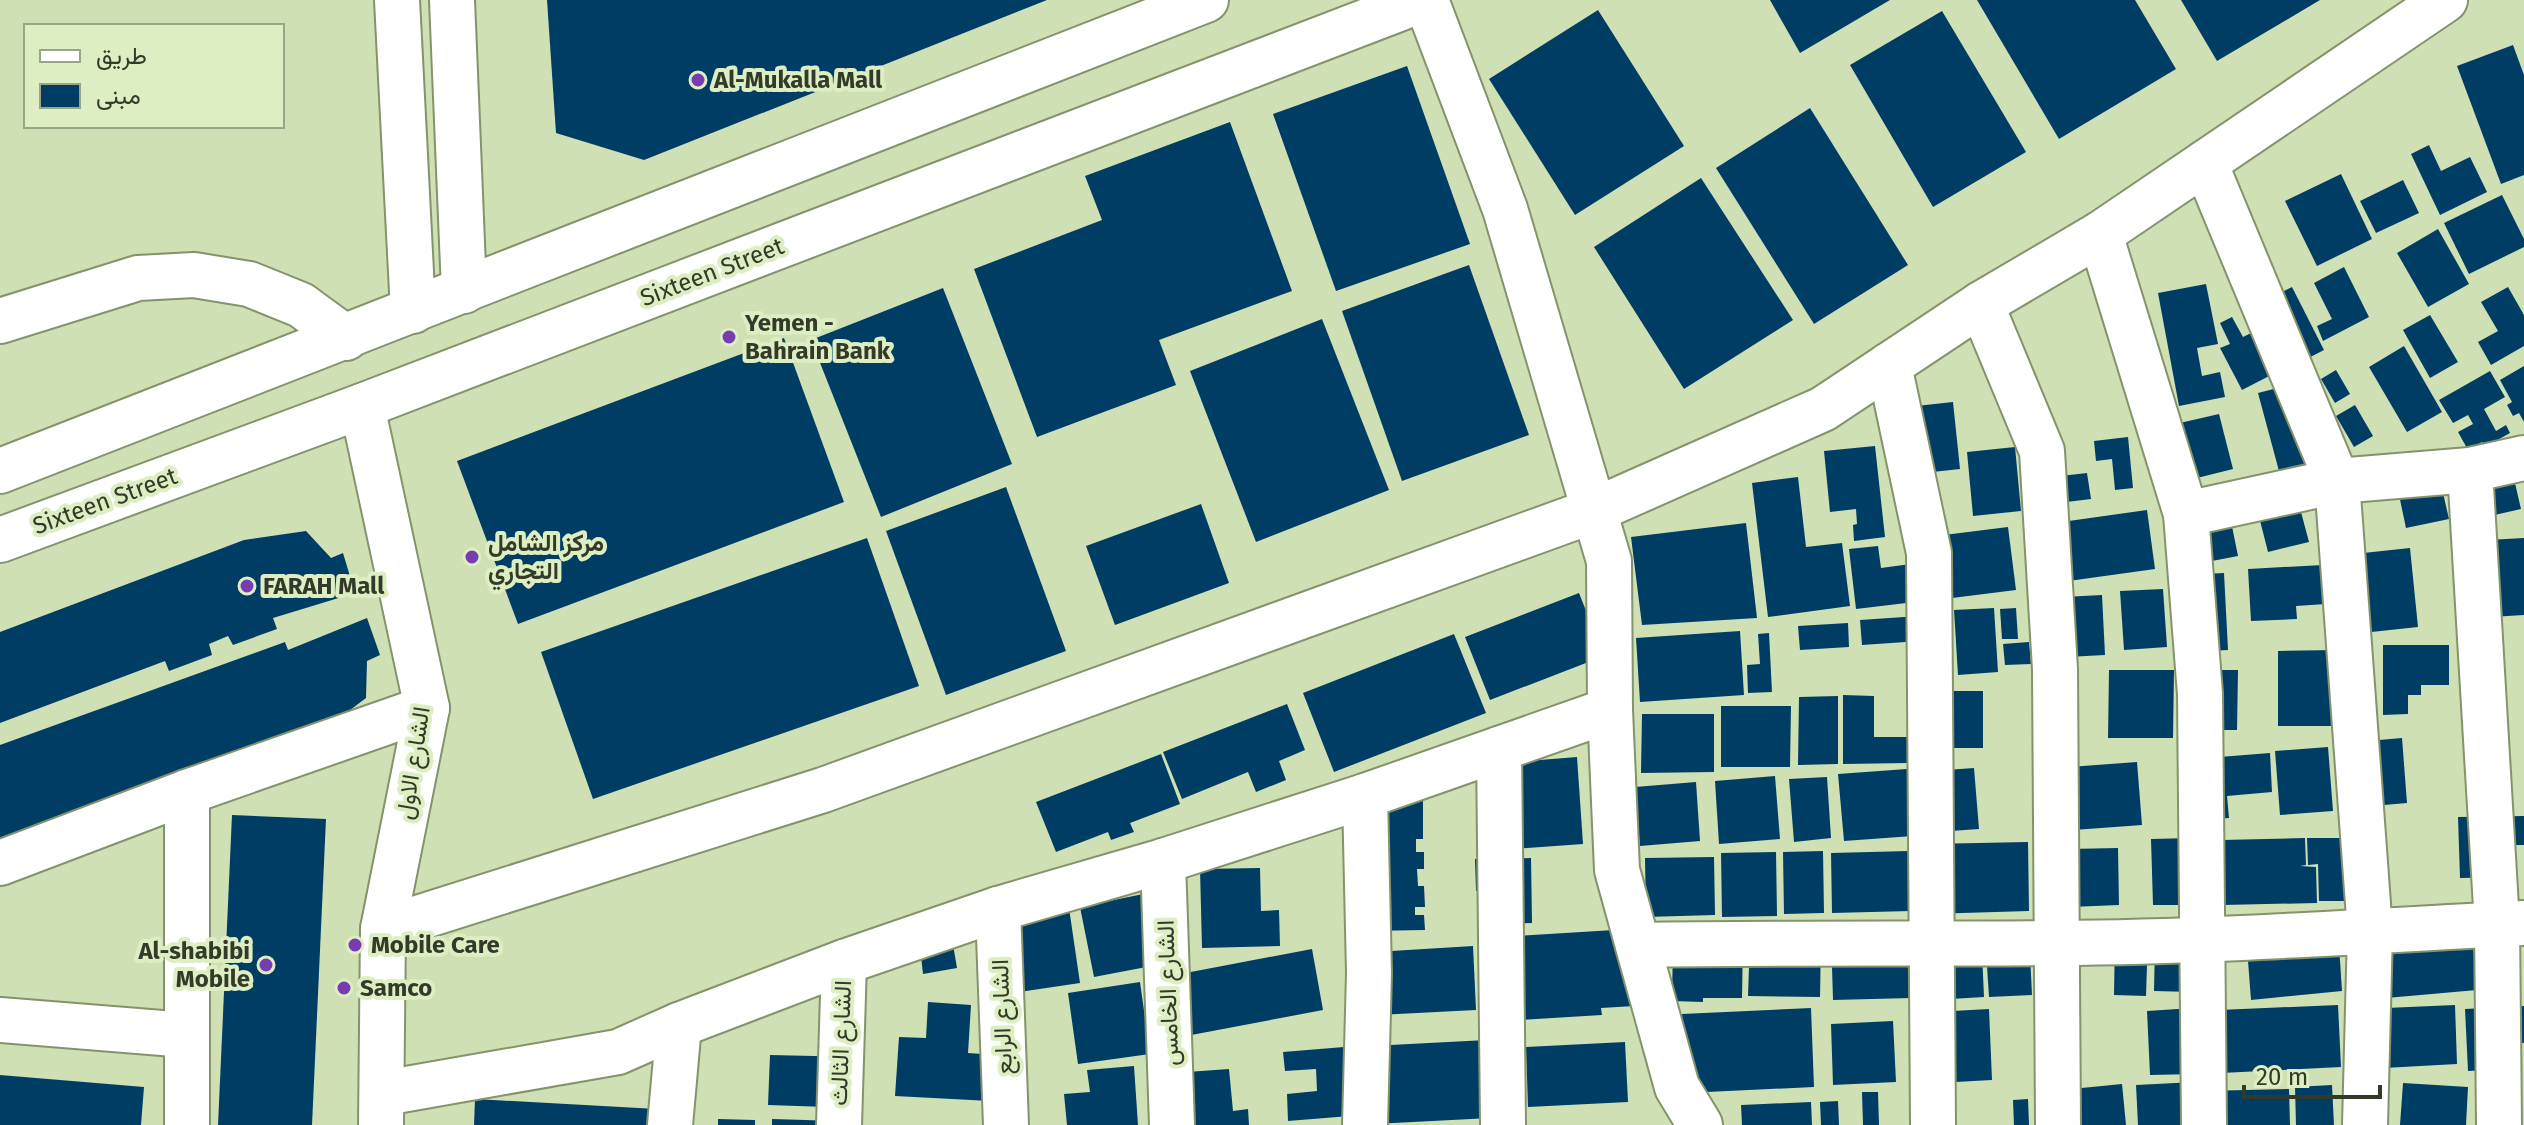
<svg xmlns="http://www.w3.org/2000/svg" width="2524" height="1125" font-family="'Fira Sans',Vazirmatn,sans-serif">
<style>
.building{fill:#003d65}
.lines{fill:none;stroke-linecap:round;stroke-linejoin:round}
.minor-casing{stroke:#84936b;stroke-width:48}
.major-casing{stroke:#84936b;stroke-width:48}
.highway-casing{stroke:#84936b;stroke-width:48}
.minor{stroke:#fff;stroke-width:44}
.major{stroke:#fff;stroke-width:44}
.highway{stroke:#fff;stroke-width:44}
.poi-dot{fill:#793bb0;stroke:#dceec2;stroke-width:3}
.labels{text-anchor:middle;stroke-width:8;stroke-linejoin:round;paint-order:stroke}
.poi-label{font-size:24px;font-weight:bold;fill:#343a29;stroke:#dceec2;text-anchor:start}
.street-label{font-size:24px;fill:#343a29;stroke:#dceec2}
</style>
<rect width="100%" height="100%" fill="#cfe0b5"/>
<g class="building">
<polygon points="547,0 1047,0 644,160 556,133"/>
<polygon points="1770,0 1890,0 1800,53"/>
<polygon points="1977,0 2135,0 2176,69 2059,139"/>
<polygon points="2181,0 2320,0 2217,61"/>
<polygon points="1598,10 1684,146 1575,215 1489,79"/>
<polygon points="1942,11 2026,152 1933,207 1850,65"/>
<polygon points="2513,45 2524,75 2524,175 2501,184 2457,66"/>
<polygon points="1407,66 1470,244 1336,291 1273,114"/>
<polygon points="1810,108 1908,265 1814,324 1716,168"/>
<polygon points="1230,122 1292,291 1159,340 1176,385 1037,437 974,269 1102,220 1085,176"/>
<polygon points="2429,145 2441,171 2470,157 2487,192 2440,215 2411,154"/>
<polygon points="2341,174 2372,239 2317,266 2285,201"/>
<polygon points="1701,178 1793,320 1684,389 1594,247"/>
<polygon points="2403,180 2419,213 2376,233 2360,201"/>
<polygon points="2502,195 2524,239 2524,247 2469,274 2444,223"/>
<polygon points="2438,229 2469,284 2428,307 2397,253"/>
<polygon points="1469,265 1529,435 1402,481 1342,311"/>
<polygon points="2344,267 2369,317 2323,341 2317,326 2332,319 2314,283"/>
<polygon points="2206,284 2218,344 2197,348 2202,376 2220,372 2225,397 2179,406 2158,293"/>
<polygon points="2292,287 2324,350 2289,368 2257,305"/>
<polygon points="2508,287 2524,315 2524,346 2491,365 2478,342 2498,331 2481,302"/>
<polygon points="943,288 1012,464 881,517 811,340"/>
<polygon points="2430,315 2458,362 2430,378 2403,330"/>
<polygon points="2232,317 2243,337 2253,332 2275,373 2242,390 2220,348 2230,344 2220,323"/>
<polygon points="1322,319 1389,490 1256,542 1190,371"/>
<polygon points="784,338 844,502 518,624 457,461"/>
<polygon points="2404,346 2442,412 2407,432 2369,367"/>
<polygon points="2524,366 2524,422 2519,413 2513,416 2507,405 2512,402 2500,380"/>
<polygon points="2336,370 2350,394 2335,403 2321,379"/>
<polygon points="2490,371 2505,397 2484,409 2496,431 2506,425 2510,433 2485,447 2482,442 2468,450 2458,432 2473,424 2468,415 2453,423 2439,400"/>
<polygon points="2289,385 2309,463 2279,471 2258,393"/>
<polygon points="1953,402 1960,469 1914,474 1907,407"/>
<polygon points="2355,405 2373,436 2354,447 2336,416"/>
<polygon points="2219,414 2233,469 2185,481 2171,425"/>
<polygon points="2128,437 2133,488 2115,490 2112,459 2096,461 2094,441"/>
<polygon points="1875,446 1885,537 1854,541 1853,525 1857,524 1856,509 1830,512 1824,451"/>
<polygon points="2015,447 2021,511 1973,516 1967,452"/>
<polygon points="2508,453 2521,509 2477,519"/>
<polygon points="2437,467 2449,519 2406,528 2395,476"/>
<polygon points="2087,473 2091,499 2025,507 2043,478"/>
<polygon points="1798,477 1806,547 1842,543 1850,606 1768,617 1752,483"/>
<polygon points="2293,482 2309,542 2268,552 2253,493"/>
<polygon points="1006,487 1066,651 946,695 886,531"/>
<polygon points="2225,492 2238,556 2191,565"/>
<polygon points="1201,504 1229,583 1115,625 1086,546"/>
<polygon points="2147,510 2155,569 2047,584 2040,525"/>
<polygon points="1746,523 1757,618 1642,625 1631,537"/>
<polygon points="2008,527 2016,590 1936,600 1928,537"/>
<polygon points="306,531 331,558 343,553 355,593 273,618 277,629 233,645 228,636 209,644 212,655 169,671 165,661 0,723 0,632 244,540"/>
<polygon points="867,538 919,686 593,799 541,652"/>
<polygon points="2524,538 2524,615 2491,617 2488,540"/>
<polygon points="1878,546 1881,568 1918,563 1923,601 1856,609 1849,549"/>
<polygon points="2410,548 2418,627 2362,633 2354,554"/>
<polygon points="2323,565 2326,604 2296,606 2297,619 2251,621 2248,569"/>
<polygon points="2224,573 2228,650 2191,652 2187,575"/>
<polygon points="2163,589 2167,647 2124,650 2120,591"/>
<polygon points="1579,593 1604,656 1490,700 1465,637"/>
<polygon points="2102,595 2105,655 2067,657 2063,597"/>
<polygon points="1994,608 1998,672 1958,675 1954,610"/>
<polygon points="2016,608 2018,639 2002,639 2000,609"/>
<polygon points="1919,616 1920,641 1862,645 1860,620"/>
<polygon points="367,618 380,655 367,661 366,698 325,729 0,846 0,745 285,642 288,650"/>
<polygon points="1848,623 1849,647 1800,650 1798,626"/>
<polygon points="1740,631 1744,695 1640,702 1636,638"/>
<polygon points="1769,633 1772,692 1748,693 1747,665 1760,664 1758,634"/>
<polygon points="1454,634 1486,713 1334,772 1303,693"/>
<polygon points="2029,642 2031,664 2005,665 2003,644"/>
<polygon points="2383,645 2449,645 2449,685 2421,685 2421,695 2408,695 2408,714 2383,715"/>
<polygon points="2336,650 2335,726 2278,726 2278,651"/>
<polygon points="2109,670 2174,670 2173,738 2108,738"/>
<polygon points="2180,670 2238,670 2237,730 2180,730"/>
<rect x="1917" y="691" width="66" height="57"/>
<polygon points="1843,695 1874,696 1874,737 1908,737 1908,763 1843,764"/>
<polygon points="1838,696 1838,764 1798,765 1799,697"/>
<polygon points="1287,704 1305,750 1279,761 1286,780 1256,792 1248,772 1182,799 1163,752"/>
<polygon points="1721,706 1791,706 1790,767 1721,767"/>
<polygon points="1642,714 1714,714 1714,772 1641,773"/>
<polygon points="2402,738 2407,803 2361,807 2356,742"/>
<polygon points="2328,747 2333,811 2280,815 2275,751"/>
<polygon points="2270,753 2272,792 2227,796 2229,818 2186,821 2182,760"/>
<polygon points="1161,754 1180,804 1130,823 1134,832 1111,840 1108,832 1056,852 1036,802"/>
<polygon points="1577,757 1583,844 1498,850 1492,764"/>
<polygon points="2137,762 2142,825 2046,832 2042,769"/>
<polygon points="1974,768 1979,829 1923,833 1919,772"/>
<polygon points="1907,769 1913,836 1844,841 1838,774"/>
<polygon points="1775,776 1780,839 1719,844 1715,781"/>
<polygon points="1827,777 1831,838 1794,842 1789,779"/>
<polygon points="1696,782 1700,841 1640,846 1635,787"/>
<polygon points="1366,791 1423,791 1423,839 1416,839 1416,852 1424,852 1424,869 1417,869 1418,886 1424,886 1425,907 1415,907 1415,915 1424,915 1425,930 1368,931"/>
<polygon points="232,815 326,819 312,1125 218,1125"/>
<polygon points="2524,816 2524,845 2511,845 2511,877 2460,878 2458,817"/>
<polygon points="2192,838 2194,905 2153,905 2151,839"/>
<polygon points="2305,838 2306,865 2300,866 2316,867 2317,903 2223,905 2222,840"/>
<polygon points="2307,838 2350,838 2352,901 2319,901 2318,864 2308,865"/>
<polygon points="2028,842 2029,911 1929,914 1928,844"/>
<polygon points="2118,848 2119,905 2070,907 2069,849"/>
<polygon points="1823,851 1824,913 1784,914 1783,852"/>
<polygon points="1909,851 1911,911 1832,913 1831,853"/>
<polygon points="1776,852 1777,916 1722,917 1721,853"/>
<polygon points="1714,857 1715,915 1646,917 1645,858"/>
<polygon points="1531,858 1532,923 1480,925 1497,891 1476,891 1475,859"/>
<polygon points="1260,868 1261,911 1279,910 1280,946 1202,948 1200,869"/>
<polygon points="1148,893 1162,964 1094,977 1080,907"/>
<polygon points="1069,908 1080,983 1006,994 994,920"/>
<polygon points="2245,922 2338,930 2342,991 2251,1000"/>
<polygon points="2471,922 2477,990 2375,999 2370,930"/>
<polygon points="1647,928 1651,1005 1601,1008 1602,1015 1502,1021 1498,937"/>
<polygon points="1981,930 1984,997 1934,1000 1931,932"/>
<polygon points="951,933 957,968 923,974 919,938"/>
<polygon points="1909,933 1911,998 1833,1000 1831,936"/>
<polygon points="2029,933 2032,995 1989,997 1985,935"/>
<polygon points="2115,935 2148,935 2146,996 2114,995"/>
<polygon points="1750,937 1821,938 1820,997 1748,996"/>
<polygon points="1673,939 1743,940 1742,998 1703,998 1703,1002 1672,1001"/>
<polygon points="2155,941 2193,942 2192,992 2154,991"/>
<polygon points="1473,946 1476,1010 1378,1015 1375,952"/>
<polygon points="1312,949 1323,1010 1186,1036 1175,975"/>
<polygon points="1140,982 1150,1054 1078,1064 1068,993"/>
<polygon points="928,1002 971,1005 968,1053 1012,1056 1009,1102 895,1096 899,1037 926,1038"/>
<polygon points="2338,1005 2341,1067 2221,1073 2219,1010"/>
<polygon points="2455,1005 2457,1064 2366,1069 2363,1009"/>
<polygon points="2524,1006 2524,1043 2509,1043 2510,1069 2468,1071 2465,1009"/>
<polygon points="1811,1008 1814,1087 1686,1093 1682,1014"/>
<polygon points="2193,1008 2196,1074 2150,1075 2147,1011"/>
<polygon points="1989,1009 1992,1080 1937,1083 1934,1012"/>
<polygon points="1893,1021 1896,1082 1833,1085 1831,1024"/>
<polygon points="1506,1039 1510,1117 1374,1124 1371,1046"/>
<polygon points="1625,1042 1628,1102 1528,1107 1526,1047"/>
<polygon points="1356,1046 1362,1115 1288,1121 1287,1094 1317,1091 1316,1069 1285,1071 1283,1052"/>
<polygon points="770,1055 858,1057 856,1108 768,1105"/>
<polygon points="1134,1066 1138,1125 1067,1125 1064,1094 1090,1092 1087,1070"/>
<polygon points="1229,1069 1233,1111 1248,1109 1249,1125 1178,1125 1173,1073"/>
<polygon points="0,1075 144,1087 141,1125 0,1125"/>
<polygon points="2195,1082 2197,1125 2138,1125 2136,1085"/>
<polygon points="2403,1083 2468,1087 2466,1125 2400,1125"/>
<polygon points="2122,1084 2126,1125 2044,1125 2041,1092"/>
<polygon points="2332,1085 2334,1125 2296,1125 2295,1087"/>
<polygon points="2289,1089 2290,1125 2205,1125 2204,1091"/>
<polygon points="1862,1092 1878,1092 1879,1125 1863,1125"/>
<polygon points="475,1099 675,1110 674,1125 474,1125"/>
<polygon points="2028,1099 2029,1125 2014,1125 2013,1100"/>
<polygon points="1838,1101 1839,1125 1821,1125 1820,1102"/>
<polygon points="1811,1102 1812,1125 1742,1125 1741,1105"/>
<polygon points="718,1119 755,1120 755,1125 718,1125"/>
<polygon points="772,1119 838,1121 838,1125 772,1125"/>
</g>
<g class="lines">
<g class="minor-casing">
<g id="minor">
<polyline points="397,0 413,311"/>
<polyline points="452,0 464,291"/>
<polyline points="1426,0 1505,209 1609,561 1610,710 1617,870 1677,1087 1700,1125"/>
<polyline points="2205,163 2337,481 2370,931 2365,1125"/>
<polyline points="2100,234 2186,514 2200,694 2204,1125"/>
<polyline points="1981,304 2042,451 2055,669 2058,1125"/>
<polyline points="1889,365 1929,553 1933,1125"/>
<polyline points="362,406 427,708 383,929 381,1125"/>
<polyline points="2470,470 2497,924 2499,1125"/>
<polyline points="2186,514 2337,481 2470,470 2524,458"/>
<polyline points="1499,749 1503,1125"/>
<polyline points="1163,861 1172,1125"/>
<polyline points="0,863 187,792 427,708"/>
<polyline points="998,909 1006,1125"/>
<polyline points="383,929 823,790 1595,510 1823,409 1981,304 2100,234 2445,0"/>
<path d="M1638,945c139,-2 279,-1 419,-2 156,-1 311,-12 467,-20"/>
<polyline points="0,1020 187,1035"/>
<polyline points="384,1093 618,1052 679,1025 844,962 998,909 1163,861 1365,796 1610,710"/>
<polyline points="187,1125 187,792"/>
<polyline points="670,1125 679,1025"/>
<polyline points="839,1125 844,962"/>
<polyline points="1365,1125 1369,973 1365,796"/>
</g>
</g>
<g class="major-casing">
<polyline id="major" points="0,321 138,278 194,275 249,284 301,305 346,338"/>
</g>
<g class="highway-casing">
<g id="highway">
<polyline points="0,471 1206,0"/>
<polyline points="0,540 362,406 1422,0"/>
</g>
</g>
<use href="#minor" class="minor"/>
<use href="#major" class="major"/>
<use href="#highway" class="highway"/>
</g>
<g class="poi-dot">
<circle cx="698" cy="80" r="8"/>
<circle cx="729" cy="337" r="8"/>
<circle cx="472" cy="557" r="8"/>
<circle cx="247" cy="586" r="8"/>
<circle cx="355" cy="945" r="8"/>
<circle cx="266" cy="965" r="8"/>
<circle cx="344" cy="988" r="8"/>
</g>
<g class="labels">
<g class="poi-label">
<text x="714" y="88">Al-Mukalla Mall</text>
<text x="745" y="331">Yemen -<tspan x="745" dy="28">Bahrain Bank</tspan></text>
<text x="488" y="551">مركز الشامل<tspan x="488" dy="28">التجاري</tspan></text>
<text x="263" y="594">FARAH Mall</text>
<text x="371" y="953">Mobile Care</text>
<text x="250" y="959" text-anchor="end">Al-shabibi<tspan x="250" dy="28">Mobile</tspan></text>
<text x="360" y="996">Samco</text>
</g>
<g class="street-label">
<text transform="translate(712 272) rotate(-21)" y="8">Sixteen Street</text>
<text transform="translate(105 501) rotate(-20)" y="8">Sixteen Street</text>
<text transform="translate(413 763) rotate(-81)" y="8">الشارع الاول</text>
<text transform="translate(1168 993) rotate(-92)" y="8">الشارع الخامس</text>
<text transform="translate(1002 1017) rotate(-92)" y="8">الشارع الرابع</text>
<text transform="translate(841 1043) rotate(-88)" y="8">الشارع الثالث</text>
</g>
</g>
<rect x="24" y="24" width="260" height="104" fill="#dceec2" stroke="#99a685" stroke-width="2"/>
<rect x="40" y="50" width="40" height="12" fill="#ffffff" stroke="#99a685" stroke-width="2"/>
<text x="96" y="64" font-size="24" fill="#343a29">طريق</text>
<rect x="40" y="84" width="40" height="24" fill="#003d65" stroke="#99a685" stroke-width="2"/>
<text x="96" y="104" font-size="24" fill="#343a29">مبنى</text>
<path d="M2244 1085v12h136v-12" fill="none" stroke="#343a29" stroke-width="4"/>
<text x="2256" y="1085" font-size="24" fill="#343a29" stroke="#dceec2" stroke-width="6" paint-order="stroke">20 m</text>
</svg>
